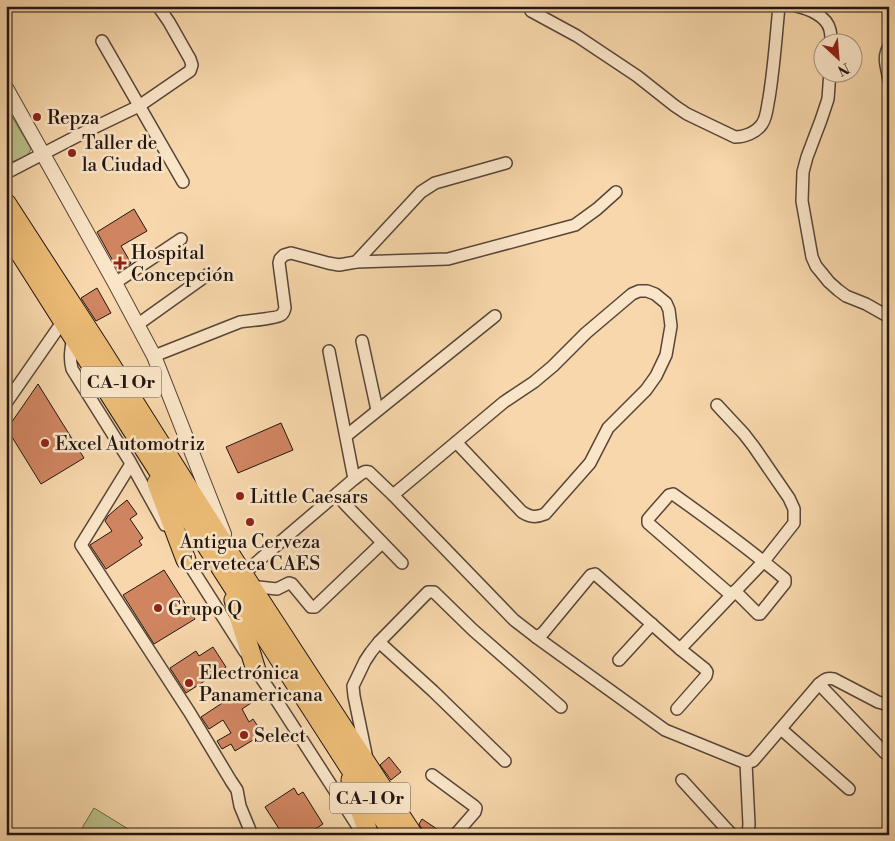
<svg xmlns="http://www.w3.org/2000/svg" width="895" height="841" font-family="'Libre Bodoni',serif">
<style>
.green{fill:#bbbf8a;stroke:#6e6a4e}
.building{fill:#d08561;stroke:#221611}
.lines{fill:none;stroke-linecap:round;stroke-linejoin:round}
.minor-casing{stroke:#574638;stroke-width:14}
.tertiary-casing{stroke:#574638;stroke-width:16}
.trunk-casing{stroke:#221611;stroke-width:21}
.minor{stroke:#fae5c8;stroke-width:11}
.tertiary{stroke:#fae5c8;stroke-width:14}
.trunk{stroke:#ecbc76;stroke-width:19}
.poi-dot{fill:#8f2418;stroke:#fae5c8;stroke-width:2}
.labels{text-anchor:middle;stroke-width:5;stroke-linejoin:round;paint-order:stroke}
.shield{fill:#fae5c8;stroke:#635448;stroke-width:1}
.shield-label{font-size:18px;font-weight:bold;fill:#221611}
.poi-label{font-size:19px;fill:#221611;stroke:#fae5c8;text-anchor:start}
</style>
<rect width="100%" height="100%" fill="#f7d7ab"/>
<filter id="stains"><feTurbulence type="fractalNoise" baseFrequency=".004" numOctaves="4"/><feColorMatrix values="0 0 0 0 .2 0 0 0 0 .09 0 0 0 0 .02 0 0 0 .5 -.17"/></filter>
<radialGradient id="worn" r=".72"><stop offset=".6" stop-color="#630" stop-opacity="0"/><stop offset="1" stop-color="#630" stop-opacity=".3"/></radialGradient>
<g class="green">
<polygon points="6,106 31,149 27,156 6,164"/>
<polygon points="94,808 138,835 82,835 79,833"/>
</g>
<g class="building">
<polygon points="134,209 147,231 121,246 131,263 119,272 97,232"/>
<polygon points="97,288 111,313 96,321 81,298"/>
<polygon points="38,384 84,458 41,484 7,429"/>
<polygon points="281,423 293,450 238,473 226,447"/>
<polygon points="127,500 137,514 130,519 143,538 139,541 142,545 106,569 90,545 112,531 105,521 108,516 116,509"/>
<polygon points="164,570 195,619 154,644 123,595"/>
<polygon points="213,647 226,667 186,693 170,668 196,651 199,656"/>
<polygon points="242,690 251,703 242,709 249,722 253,719 263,734 235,751 231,744 222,749 217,741 231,733 223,720 209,729 201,717"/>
<polygon points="389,757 401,772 391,780 380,765"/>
<polygon points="294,788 298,795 303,792 323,824 306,835 283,835 265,807"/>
<polygon points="422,819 446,835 425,835 419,824"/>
</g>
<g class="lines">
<g class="minor-casing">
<g id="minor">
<path d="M796,6c13,3 31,10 34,24 1,4 1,9 1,12"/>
<path d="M531,11l46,25 60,40 38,30 12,8 48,23c9,0 21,-4 27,-13 5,-7 5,-17 7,-26 5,-30 7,-61 10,-92"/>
<polyline points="102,41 183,182"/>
<path d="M889,47c-7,10 -2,21 0,33"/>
<polyline points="830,72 828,99 821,120 807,157 803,172 802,201 812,257 816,266 829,282 838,290 846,296 866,304 889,317"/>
<polyline points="6,173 87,131 139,106 190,71 192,65 190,59 169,22 158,6"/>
<polyline points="356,262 421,192 435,183 506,163"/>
<polyline points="115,283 181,239"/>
<polyline points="137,325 207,275"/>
<path d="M73,337c-2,11 -4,21 -1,32l57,91 36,65"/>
<polyline points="362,341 377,410"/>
<polyline points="329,351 354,479"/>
<path d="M154,356l86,-34c7,-1 38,-4 41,-7 3,-2 3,-4 4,-7l-6,-45 1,-4 4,-4 7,-2 37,10 11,2 17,-3 92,-3 127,-34 22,-16 19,-17"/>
<polyline points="6,403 63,321"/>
<polyline points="346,436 495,316"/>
<polyline points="131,464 81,545 190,713 231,781 237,790 240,806 252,835"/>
<path d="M393,495l111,-93 30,-20 19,-16 33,-33 46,-39 7,-3h8l8,3 11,9 3,7 2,16 -5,29 -10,21 -10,14 -38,38 -18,35 -45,51c-10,4 -15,3 -23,-2l-66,-70"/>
<polyline points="344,503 402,563"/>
<polyline points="184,556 245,652"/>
<path d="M243,574l111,-95c5,-3 9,-9 15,-7l24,23 121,125 22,17 129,93 81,33 7,-2 66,-77c5,-4 8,-7 15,-5l44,23 11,3"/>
<polyline points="250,586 277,589 289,583 292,584 311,607 315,607 382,543"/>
<path d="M731,595l-83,-72v-4l21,-24 4,-1c38,27 76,55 112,85v4l-25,31h-2l-23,-23"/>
<polyline points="536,637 543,633 591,575 595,574 680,649 705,669 707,672 706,676 677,709"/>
<polyline points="379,642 433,691 505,761"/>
<polyline points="680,649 764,561 794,523 794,509 789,498 754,447 744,434 717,405"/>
<polyline points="619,660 652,624"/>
<polyline points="253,666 275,698 362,833"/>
<polyline points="819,684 885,753"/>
<polyline points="781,729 849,789"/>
<polyline points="366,754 354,696 353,686 365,661 371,652 379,642 428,592 434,592 473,630 561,707"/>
<polyline points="746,763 749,824 748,835"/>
<polyline points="432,775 474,806 476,808 475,812 455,835"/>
<polyline points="682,780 732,835"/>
</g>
</g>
<g class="tertiary-casing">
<polyline id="tertiary" points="6,88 115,283 154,356 224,534"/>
</g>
<g class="trunk-casing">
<g id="trunk">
<polyline points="6,203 98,345 235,562 413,835"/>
<polyline points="6,231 147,453 346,762 394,835"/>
<polyline points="157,483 186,560"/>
<polyline points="234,600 256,670"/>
<polyline points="351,780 360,809 369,835"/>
</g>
</g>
<use href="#minor" class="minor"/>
<use href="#tertiary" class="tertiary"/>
<use href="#trunk" class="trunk"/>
</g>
<g class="poi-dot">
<circle cx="37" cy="117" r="5"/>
<circle cx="72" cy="153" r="5"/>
<path d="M117.5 255.5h5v5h5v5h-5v5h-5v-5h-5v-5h5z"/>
<circle cx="45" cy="443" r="5"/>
<circle cx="240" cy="496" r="5"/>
<circle cx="250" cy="522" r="5"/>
<circle cx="158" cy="608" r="5"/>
<circle cx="189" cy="683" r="5"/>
<circle cx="244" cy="735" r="5"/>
</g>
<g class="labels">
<g class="shield">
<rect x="81" y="366.5" width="80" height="31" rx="4"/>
<rect x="330" y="782.5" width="80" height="31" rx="4"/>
</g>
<g class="shield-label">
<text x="121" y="388">CA-1 Or</text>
<text x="370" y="804">CA-1 Or</text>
</g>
<g class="poi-label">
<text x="47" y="124">Repza</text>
<text x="82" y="149">Taller de<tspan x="82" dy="22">la Ciudad</tspan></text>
<text x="131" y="259">Hospital<tspan x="131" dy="22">Concepción</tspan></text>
<text x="55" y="450">Excel Automotriz</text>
<text x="250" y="503">Little Caesars</text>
<text x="250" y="548" text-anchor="middle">Antigua Cerveza<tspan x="250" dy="22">Cerveteca CAES</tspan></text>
<text x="168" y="615">Grupo Q</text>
<text x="199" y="679">Electrónica<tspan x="199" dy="22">Panamericana</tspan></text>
<text x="254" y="742">Select</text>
</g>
</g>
<rect width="895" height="841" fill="none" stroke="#f7d7ab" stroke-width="25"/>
<rect x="8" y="8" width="880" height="826" fill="none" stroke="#221611" stroke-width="2.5"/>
<rect x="12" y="12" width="870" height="816" fill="none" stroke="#221611"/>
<g transform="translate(838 58) rotate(154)"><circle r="24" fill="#fae5c8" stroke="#a4927f"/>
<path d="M0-4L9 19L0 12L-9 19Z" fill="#8f2418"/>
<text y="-8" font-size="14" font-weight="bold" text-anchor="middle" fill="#221611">N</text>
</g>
<rect width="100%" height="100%" filter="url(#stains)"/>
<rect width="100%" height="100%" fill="url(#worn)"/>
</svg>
